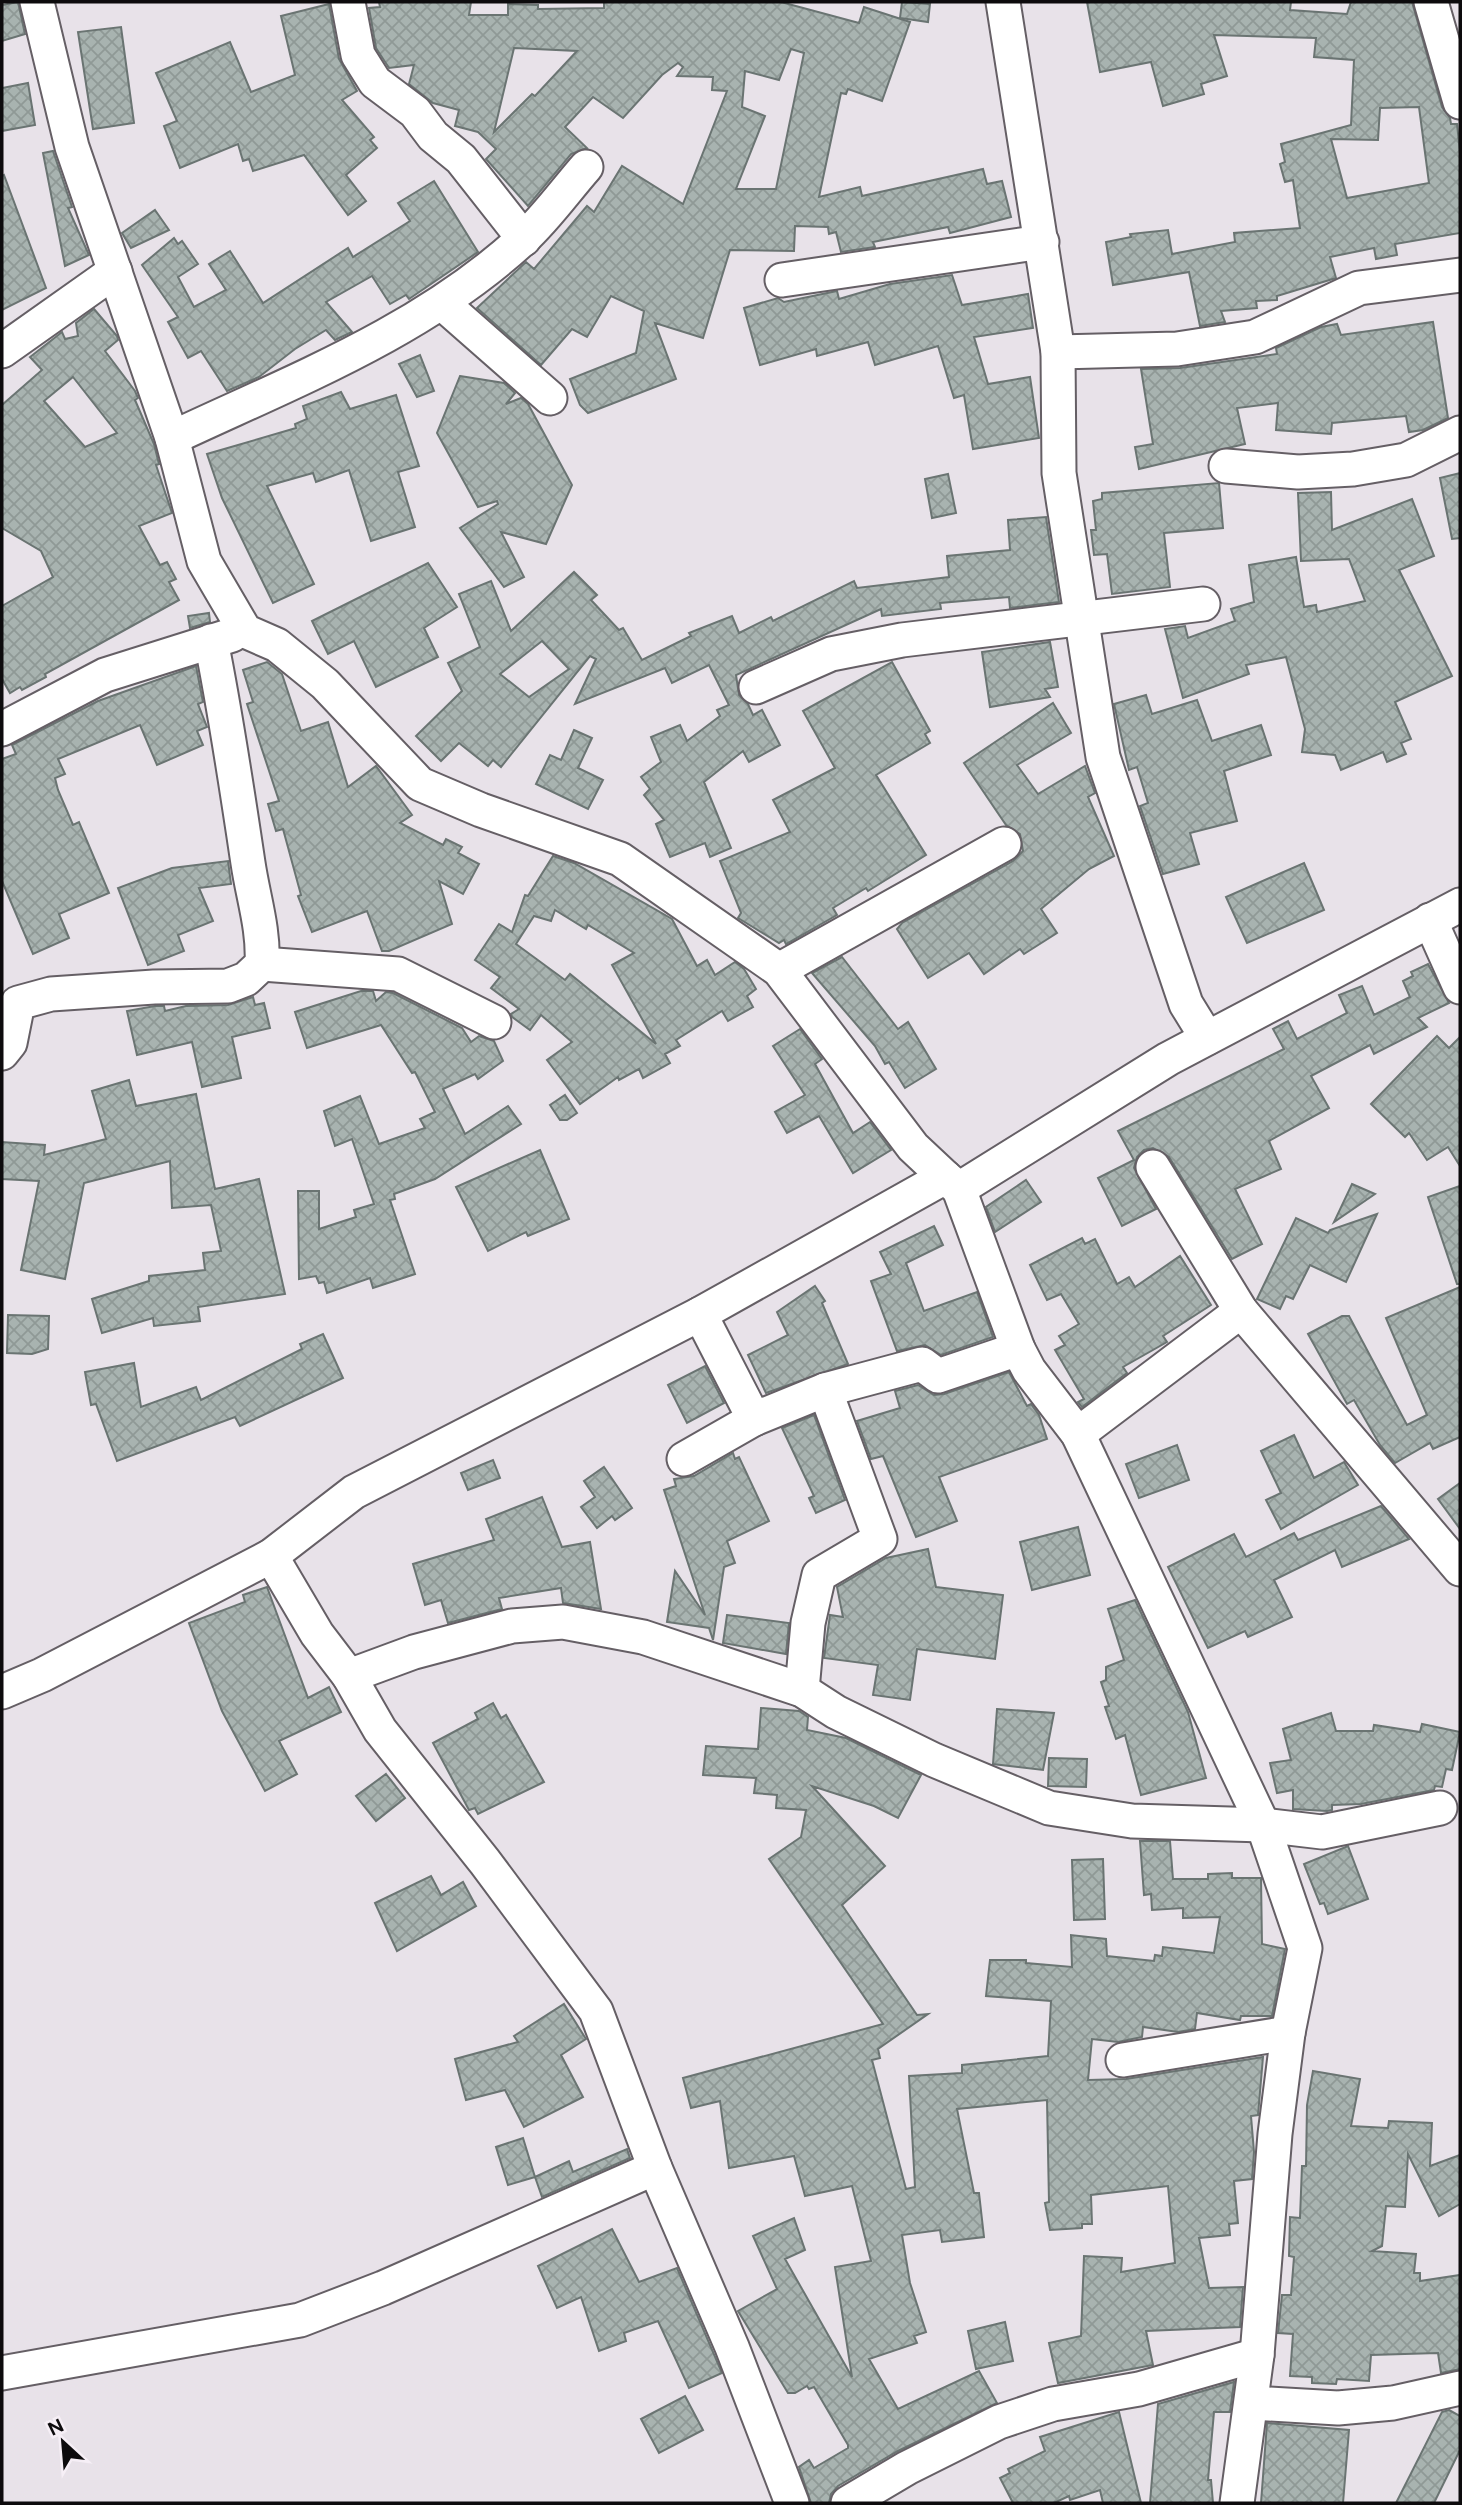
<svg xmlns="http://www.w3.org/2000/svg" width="1462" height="2505" font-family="Figtree,sans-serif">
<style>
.building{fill:url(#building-cross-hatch);stroke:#6a7472;stroke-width:2;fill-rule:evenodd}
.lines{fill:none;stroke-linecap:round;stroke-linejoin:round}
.minor-casing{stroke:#655f65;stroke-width:37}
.minor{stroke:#fff;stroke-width:33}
</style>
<defs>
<pattern id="building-cross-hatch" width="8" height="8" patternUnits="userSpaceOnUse" patternTransform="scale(1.75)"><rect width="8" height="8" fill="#a8b3b0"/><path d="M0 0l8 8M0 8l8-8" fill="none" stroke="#8f9996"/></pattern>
</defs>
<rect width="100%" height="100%" fill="#e8e2e9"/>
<g class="building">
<polygon points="18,2 25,34 2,41 2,5"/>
<path d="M379,2h92l-2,13h39v-11l30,1v4l66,-1v-6h177l78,21 5,-16 46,15 -28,79 -34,-12 -2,5 -5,-1 -22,104 41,-10 2,9 121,-27 4,15 15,-3 9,36 -61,16 -2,-6 -75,15 2,5 -34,5 -5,-20 -7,2 -1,-7 -33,-1 -1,25 -64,-1 -27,88 -48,-15 21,56 -88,34 -8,-8 -10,-26 66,-26 8,-42 -33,-15 -24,41 -15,-8 -31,36 -64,-57 49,-46 8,7 53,-63 7,6 28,-46 61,38 44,-113 -15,-1 1,-13 -36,-1 6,-9 -5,-4 -16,12 -39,43 -30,-21 -28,30 22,21 -16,6 -43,52 -42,-47 10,-10 -18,-17 -23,-6 4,-16 -26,-7 -24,-19 5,-19 -25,3 -13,-20 -7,-40 11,-1zM514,48l63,3 -42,45 -3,-2 -38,38zM791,49l13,4 -28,136h-40l29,-73 -23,-9 3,-36 34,9z"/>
<polygon points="902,2 930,4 928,22 900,18"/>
<path d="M1087,2h204l-1,8 57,4 4,-12h61l30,105 8,11 1,6h6l3,28v81l-65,11 2,11 -21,4 -2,-11 -44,9 6,21 -59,18v4l-21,1 1,7 -36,3 4,11 -25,4 -11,-54 -76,13 -7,-43 25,-5 -1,-3 38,-4 4,24 63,-12 -1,-9 66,-5 -7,-48 -8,2 -5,-18 5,-2 -4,-18 70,-19 3,-65 -40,-3 2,-19 -102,-3 13,41 -26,8 3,10 -41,12 -12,-44 -51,10zM1419,107l10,76 -82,15 -16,-59 47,1 2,-32z"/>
<polygon points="329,4 339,59 357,91 342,100 374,137 370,140 377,148 346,175 366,201 348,215 304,155 253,171 249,159 243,161 238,144 180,168 164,126 177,121 156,73 230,42 251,92 295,75 281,16"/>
<polygon points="121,27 134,123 93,129 78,32"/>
<polygon points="28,83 35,125 2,131 2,88"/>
<polygon points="53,151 72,207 68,208 89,255 65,266 43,153"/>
<polygon points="4,175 46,288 2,310 2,176"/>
<polygon points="434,181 478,252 409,299 406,295 390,304 372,276 326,302 352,332 335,340 326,330 295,349 259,377 227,391 201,351 188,358 168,322 178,317 142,265 174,238 178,244 182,241 198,264 178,277 194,307 226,290 209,264 230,251 263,303 348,248 353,257 410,221 398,203"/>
<polygon points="155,210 169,230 131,248 122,233"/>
<polygon points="952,275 962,305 1028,294 1033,328 974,337 988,384 1030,377 1039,438 973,449 964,395 954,398 938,346 875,365 868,342 817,356 816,349 760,365 744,308 778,298 784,302 837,291 839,299 890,284"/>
<path d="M94,309l23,27 1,4 -13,11 30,40 3,7 -3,2 19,44 5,20 -3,1 16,48 -33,13 21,39 7,-3 9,17 -7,3 10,18 -134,74 1,3 -24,13 -2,-3 -10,6 -8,-14v-73l51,-29 -12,-26 -39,-23v-123l40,-35 -12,-13 32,-25 3,7 13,-3 -2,-13zM73,377l44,56 -32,14 -41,-46z"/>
<polygon points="1433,322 1448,418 1423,430 1409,432 1406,416 1332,423 1331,434 1276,430 1278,403 1237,408 1245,444 1139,469 1135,447 1153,444 1141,369 1180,368 1277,354 1276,348 1321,327 1337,324 1341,335"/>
<polygon points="420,355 434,391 417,397 399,364"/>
<polygon points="460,376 504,383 515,393 506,404 521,398 528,404 572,485 546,544 501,532 524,577 504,587 460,528 498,504 497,501 478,507 437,433"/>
<polygon points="341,392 350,409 396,395 419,466 398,472 415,527 371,541 349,470 316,482 313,473 267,486 314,584 273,603 222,498 207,454 296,428 295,424 307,419 303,406"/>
<polygon points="1460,473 1460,538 1452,539 1440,478"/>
<polygon points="948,474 956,513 932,518 925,479"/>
<polygon points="1219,483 1223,528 1164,533 1170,587 1112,594 1107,554 1094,555 1091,530 1096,530 1093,501 1102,499 1102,493"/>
<polygon points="1331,492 1332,530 1412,499 1434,556 1399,570 1452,676 1395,702 1411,739 1401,743 1406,754 1387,762 1383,752 1341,770 1335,755 1302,752 1305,729 1286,657 1246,665 1249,674 1183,698 1165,629 1185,626 1188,638 1235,621 1231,609 1254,602 1249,565 1296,557 1304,607 1316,605 1317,612 1365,601 1349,559 1301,561 1298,493"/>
<path d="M1046,517l13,85 -49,6 -1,-11 -69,6 1,6 -59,7 -1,-7 -145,66 3,20 9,9 5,11 9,-5 18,35 -31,17 -6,-11 -39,31 27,66 -21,9 -5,-14 -35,14 -14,-33 8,-4 -20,-25 6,-6 -9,-12 20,-15 -10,-25 29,-12 7,16 33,-25 -3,-6 12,-5 -20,-40 -37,18 -7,-15 -90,36 21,-45 -6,-3 -89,111 -8,-7 -5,6 -29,-23 -18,18 -25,-25 46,-45 -14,-28 32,-16 -21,-53 32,-13 20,50 63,-59 23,23 -6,5 28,30 4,-2 19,32 49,-24 -2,-3 43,-17 7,17 32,-16 2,4 81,-40 3,7 92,-11 -2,-21 63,-6 -2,-30zM542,641l27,28 -40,28 -29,-23z"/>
<polygon points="428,563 457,607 424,628 438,657 376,687 354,641 328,654 312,621"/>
<polygon points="209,613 210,622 190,628 188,616"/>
<polygon points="1050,642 1058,687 1045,689 1050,697 990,707 982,652"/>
<polygon points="267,662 282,674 301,731 328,722 348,787 376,766 412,815 400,823 443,845 446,839 462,847 458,853 479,864 463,894 439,881 452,924 389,951 382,951 367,911 312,932 298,896 301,895 283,829 276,831 268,804 279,801 247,704 253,702 243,670"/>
<polygon points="892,662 930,731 925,734 930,743 876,775 926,855 868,891 866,888 833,908 837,915 786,944 784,940 779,943 738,918 741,913 720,861 790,832 773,800 835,768 803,711"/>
<polygon points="196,666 203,702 198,704 207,727 197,731 203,745 157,765 140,725 58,759 65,774 55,778 58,790 73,825 79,822 109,893 59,914 69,938 33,954 2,881 2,759 16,754 12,745 98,701"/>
<polygon points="1146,695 1152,714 1197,700 1212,741 1261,725 1271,755 1224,771 1237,821 1190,833 1199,864 1163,874 1140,806 1148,803 1137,767 1129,770 1114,704"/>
<polygon points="1053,703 1071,733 1017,765 1038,794 1085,766 1095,793 1088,797 1114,856 1089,869 1041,909 1057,933 1024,954 1020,949 984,974 969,953 928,978 897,929 902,923 1013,861 1023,851 1020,834 1006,825 964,763"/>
<polygon points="574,730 592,738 578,768 603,780 588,809 536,784 550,755 561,760"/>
<path d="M553,856l21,7 98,56 25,47 10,-6 8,15 20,-13 9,7 12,20 -9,7 6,11 -25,14 -6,-10 -46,29 4,6 -15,8 5,9 -27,15 -4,-9 -20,11 -1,-3 -38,27 -33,-44 25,-18 -31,-27 -11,15 -18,-13 -1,-3 8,-5 -28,-21 9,-11 -25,-17 24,-36 13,8 13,-37 3,1zM555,910l31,19 2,-4 46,28 -22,12 44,79 -86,-70 -5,6 -49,-36 18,-28 17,5z"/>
<polygon points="228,861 231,884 199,888 213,921 178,935 184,951 148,965 118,888 172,868"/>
<polygon points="1304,863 1324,910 1247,943 1226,897"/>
<polygon points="842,957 898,1029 908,1022 936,1069 905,1088 889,1062 885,1064 875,1046 812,973"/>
<polygon points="1428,964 1449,1003 1418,1018 1427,1027 1374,1054 1370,1045 1311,1076 1329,1108 1269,1141 1281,1169 1235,1189 1262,1244 1232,1259 1169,1157 1153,1148 1144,1150 1137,1157 1134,1168 1156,1209 1122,1226 1098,1178 1134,1160 1118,1131 1284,1049 1273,1029 1288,1021 1297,1039 1347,1013 1339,995 1362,986 1374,1015 1410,997 1403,981 1413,976 1411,972"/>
<polygon points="361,991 373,991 376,1001 386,992 393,993 462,1028 471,1042 479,1036 494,1041 503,1061 478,1079 475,1074 443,1089 465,1134 508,1106 521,1124 435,1179 394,1194 395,1199 390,1200 415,1274 373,1288 370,1278 327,1293 324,1282 319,1283 316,1276 299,1279 298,1191 319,1191 319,1229 356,1217 354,1210 374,1204 352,1139 335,1146 324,1111 360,1096 379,1144 425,1128 420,1119 435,1112 415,1072 412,1073 381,1025 307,1048 295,1012"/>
<polygon points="253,997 255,1005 264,1003 270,1028 232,1037 241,1078 202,1087 192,1042 137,1055 127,1011 155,1006 164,1006 165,1011 186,1006 228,1005"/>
<polygon points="800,1029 822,1059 815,1064 853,1133 870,1122 891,1150 853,1173 819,1116 787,1133 775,1112 805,1095 773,1046"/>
<polygon points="1437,1036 1449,1048 1460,1037 1460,1166 1448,1147 1427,1160 1409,1133 1405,1137 1371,1104"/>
<polygon points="129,1080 136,1106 196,1094 215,1189 259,1179 285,1294 198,1307 200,1321 154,1326 153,1318 102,1333 92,1299 149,1281 149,1276 205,1270 203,1253 221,1251 211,1205 172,1208 170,1161 84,1183 65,1279 21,1270 39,1181 2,1179 2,1142 45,1145 44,1155 106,1139 92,1091"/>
<polygon points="565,1095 577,1113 567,1120 560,1120 550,1105"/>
<polygon points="540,1150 569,1219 528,1236 526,1232 488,1251 456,1187"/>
<polygon points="1026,1180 1041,1202 995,1232 986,1207"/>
<polygon points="1352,1184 1375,1194 1334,1222"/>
<polygon points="1460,1186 1460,1284 1457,1284 1428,1197"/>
<polygon points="1377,1214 1346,1282 1310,1265 1293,1299 1286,1296 1280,1309 1257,1299 1296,1218 1328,1233 1330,1230"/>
<polygon points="934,1226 943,1245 906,1263 924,1311 977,1292 993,1337 941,1355 925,1345 897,1351 871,1281 891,1274 880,1252"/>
<polygon points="1082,1238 1085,1244 1095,1239 1117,1284 1129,1277 1135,1287 1180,1256 1211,1305 1163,1336 1167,1342 1123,1367 1127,1373 1082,1407 1078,1402 1084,1399 1055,1350 1065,1345 1059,1336 1079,1324 1061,1294 1047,1300 1030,1265"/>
<polygon points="815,1286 825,1301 822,1303 848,1364 766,1393 748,1355 788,1335 777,1312"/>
<polygon points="1460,1287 1460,1437 1433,1449 1430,1443 1395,1463 1380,1445 1354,1400 1347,1404 1308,1334 1342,1316 1349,1316 1407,1425 1427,1415 1386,1318"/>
<polygon points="8,1315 49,1316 48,1349 32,1354 7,1353"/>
<polygon points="323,1334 343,1378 240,1426 235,1417 117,1461 96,1404 91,1405 85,1372 134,1363 141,1407 196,1387 201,1400 302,1349 300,1344"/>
<polygon points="705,1366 724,1403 687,1423 668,1385"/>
<polygon points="1009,1372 1027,1406 1031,1404 1039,1415 1047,1439 939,1477 957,1521 916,1537 883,1456 871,1459 857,1421 900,1408 895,1391 918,1385 934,1395 944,1394"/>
<polygon points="814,1415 845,1500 816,1513 809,1498 814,1496 782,1428"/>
<polygon points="1294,1435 1314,1478 1344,1462 1358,1485 1281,1529 1266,1500 1281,1493 1261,1451"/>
<polygon points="1177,1445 1189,1480 1139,1498 1126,1464"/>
<polygon points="733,1453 735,1459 739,1457 769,1521 727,1541 735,1563 724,1567 713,1640 709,1628 667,1622 675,1571 705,1615 664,1490 676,1486 674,1479 694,1476"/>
<polygon points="493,1460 500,1478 468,1490 461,1473"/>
<polygon points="604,1467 632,1508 615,1520 612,1516 597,1528 581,1507 595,1497 584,1481"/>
<polygon points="1460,1483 1460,1529 1438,1499"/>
<polygon points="542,1497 562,1547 590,1542 601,1609 563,1603 561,1588 499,1598 502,1609 448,1623 441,1600 425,1605 413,1564 494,1540 486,1519"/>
<polygon points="1381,1506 1409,1539 1342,1567 1335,1550 1274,1580 1292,1617 1248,1637 1245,1631 1208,1648 1168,1567 1234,1534 1246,1557 1294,1533 1298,1540"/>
<polygon points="1078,1527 1090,1575 1032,1590 1020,1542"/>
<polygon points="928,1549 936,1587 1003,1595 995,1659 917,1649 910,1700 873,1695 878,1665 824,1658 830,1615 843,1617 837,1587 886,1558"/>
<polygon points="267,1587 308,1698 329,1687 341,1712 279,1741 297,1774 265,1791 222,1711 189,1623 245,1602 243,1595"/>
<polygon points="1135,1600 1188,1712 1206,1778 1141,1795 1125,1735 1116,1739 1105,1707 1109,1706 1101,1682 1106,1680 1106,1667 1124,1660 1108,1609"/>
<polygon points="727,1615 789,1623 786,1654 723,1643"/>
<polygon points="493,1703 501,1718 506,1715 544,1782 478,1814 475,1808 469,1810 433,1743 478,1719 475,1713"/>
<polygon points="761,1708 799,1711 808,1717 807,1730 846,1738 921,1775 898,1818 874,1806 812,1786 885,1866 842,1905 917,2015 928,2014 878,2049 880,2058 872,2060 906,2189 915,2187 909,2076 962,2073 962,2065 1048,2056 1051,2001 986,1996 990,1960 1026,1960 1026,1963 1072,1967 1071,1935 1106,1939 1107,1956 1154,1961 1155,1955 1162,1956 1163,1947 1214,1953 1220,1917 1183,1918 1183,1908 1152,1910 1151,1894 1144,1895 1140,1841 1170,1841 1173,1879 1208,1879 1208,1874 1232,1873 1232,1878 1261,1878 1262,1944 1285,1949 1272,2016 1241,2016 1240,2020 1197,2013 1195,2029 1178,2032 1143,2027 1142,2037 1118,2042 1092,2039 1088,2080 1126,2079 1263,2057 1258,2115 1251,2116 1254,2152 1252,2179 1234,2181 1238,2223 1229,2224 1230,2235 1199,2238 1209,2288 1243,2287 1240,2327 1146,2331 1153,2365 1058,2383 1049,2343 1081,2336 1084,2256 1122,2258 1121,2272 1175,2263 1168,2186 1091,2195 1092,2224 1082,2224 1082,2228 1050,2230 1045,2203 1049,2202 1047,2100 957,2109 974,2193 979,2193 984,2237 942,2242 940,2230 902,2235 910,2283 926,2332 914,2336 917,2343 869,2359 898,2409 979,2371 997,2403 898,2451 838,2486 831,2494 829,2503 811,2503 799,2467 809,2460 814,2468 848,2448 848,2445 814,2387 809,2389 807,2386 795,2393 788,2393 738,2311 777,2289 753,2236 794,2218 805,2250 785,2259 852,2377 835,2267 871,2261 852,2186 805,2196 794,2156 729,2168 720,2101 691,2108 683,2078 883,2024 769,1859 801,1837 806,1810 776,1808 777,1795 754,1793 756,1778 703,1775 706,1746 758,1749"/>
<polygon points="997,1709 1054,1713 1043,1770 993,1764"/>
<polygon points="1331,1713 1336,1731 1373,1731 1374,1725 1420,1732 1422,1724 1460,1732 1452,1770 1446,1769 1442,1787 1435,1786 1434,1790 1361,1804 1332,1805 1332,1810 1327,1811 1293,1809 1293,1790 1277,1793 1270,1763 1291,1760 1283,1729"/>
<polygon points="1049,1758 1087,1759 1086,1787 1048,1786"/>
<polygon points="386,1774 405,1798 376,1821 356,1796"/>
<polygon points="1348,1846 1368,1899 1328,1914 1324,1903 1320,1904 1304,1864"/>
<polygon points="1103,1859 1105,1919 1074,1920 1072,1860"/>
<polygon points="431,1876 441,1895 463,1882 476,1906 397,1951 375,1903"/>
<polygon points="564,2004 586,2039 561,2055 583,2097 524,2127 505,2090 466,2100 455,2059 518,2042 514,2036"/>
<polygon points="1313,2071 1360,2079 1351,2126 1388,2128 1389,2121 1432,2123 1430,2166 1460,2155 1460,2204 1439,2216 1408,2154 1405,2207 1386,2206 1382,2246 1372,2251 1416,2254 1414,2273 1420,2273 1420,2281 1460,2275 1460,2369 1441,2373 1438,2353 1371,2355 1369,2381 1337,2379 1336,2384 1312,2383 1312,2377 1290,2376 1293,2334 1278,2333 1282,2295 1291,2295 1294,2257 1289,2256 1290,2217 1300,2218 1302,2166 1306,2166 1307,2105"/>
<polygon points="523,2138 535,2177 569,2161 573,2172 627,2149 630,2158 542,2197 535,2177 508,2185 496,2147"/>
<polygon points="612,2229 639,2282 677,2268 722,2373 689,2388 658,2321 624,2333 626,2341 599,2351 581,2297 557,2308 538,2266"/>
<polygon points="1005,2322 1013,2361 976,2369 968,2331"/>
<polygon points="1234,2382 1230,2412 1214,2412 1208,2480 1211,2480 1213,2503 1150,2503 1158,2404"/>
<polygon points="685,2396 703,2430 659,2453 641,2419"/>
<polygon points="1449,2410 1460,2416 1460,2450 1434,2503 1396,2503 1442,2412"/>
<polygon points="1119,2412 1141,2503 1103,2503 1100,2490 1070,2500 1069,2496 1054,2503 1013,2503 1000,2478 1010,2473 1008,2469 1045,2451 1040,2437"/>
<polygon points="1267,2423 1349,2430 1343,2503 1261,2503"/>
</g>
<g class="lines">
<g class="minor-casing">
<g id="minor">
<polyline points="37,2 72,147 172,438 204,561 245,631 277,645 325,684 420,784 481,810 620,859 779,970 913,1147 945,1177"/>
<polyline points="348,2 358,55 375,82 415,112 433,136 461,159 524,239"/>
<polyline points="1003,2 1058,352 1059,473 1103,757 1186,1004 1207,1038"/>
<polyline points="1431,2 1460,102"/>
<polyline points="782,280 1042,242"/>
<polyline points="442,303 550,398"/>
<polyline points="2,351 115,271"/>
<polyline points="1058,352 1177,349 1255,337 1359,288 1460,275"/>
<path d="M172,438c121,-57 250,-106 351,-199 23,-21 42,-48 63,-72"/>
<polyline points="1226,466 1298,472 1353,469 1406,460 1460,433"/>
<polyline points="756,687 831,654 902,640 1203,604"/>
<polyline points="2,729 105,675 232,635"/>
<polyline points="1430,920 1460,987"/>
<polyline points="262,964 398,974 494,1022"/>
<polyline points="779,970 1004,844"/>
<path d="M2,1053l8,-10 8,-40 33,-9 103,-7 74,-1 18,-7 16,-15c2,-35 -9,-67 -14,-101 -11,-74 -22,-148 -37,-222"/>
<polyline points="1153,1167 1241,1311"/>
<polyline points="959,1189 1018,1349 1029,1370 1078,1434 1263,1825 1305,1948 1288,2033 1275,2134 1257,2355 1237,2503"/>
<polyline points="700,1314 754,1419"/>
<polyline points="1078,1434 1241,1311 1460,1569"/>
<polyline points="684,1459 754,1419 825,1390 922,1364 938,1376 1018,1349"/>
<polyline points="271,1556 317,1634 349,1676 380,1730 485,1862 596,2011 655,2168 732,2347 792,2503"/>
<polyline points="349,1676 414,1652 512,1626 563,1622 643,1637 802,1690 836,1712 934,1760 1049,1808 1132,1821 1263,1825 1322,1832 1440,1808"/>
<polyline points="802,1690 808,1623 819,1575 880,1539 825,1390"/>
<polyline points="2,1692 42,1675 271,1556 354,1492 700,1314 945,1177 959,1189 1168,1059 1460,905"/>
<polyline points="1123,2060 1288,2033"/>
<polyline points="2,2373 300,2320 383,2288 655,2168"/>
<polyline points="1252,2403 1338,2408 1393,2403 1460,2388"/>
<polyline points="848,2503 907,2468 999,2422 1053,2404 1139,2389 1257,2355"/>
</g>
</g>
<use href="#minor" class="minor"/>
</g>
<rect width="1462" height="2505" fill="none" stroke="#0d0b0d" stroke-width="7"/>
<g transform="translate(63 2442) rotate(334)" stroke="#f6eff6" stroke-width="5" paint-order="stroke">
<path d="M0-5L12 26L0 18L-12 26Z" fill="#0d0b0d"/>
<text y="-10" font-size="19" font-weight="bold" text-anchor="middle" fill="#0d0b0d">N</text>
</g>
</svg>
